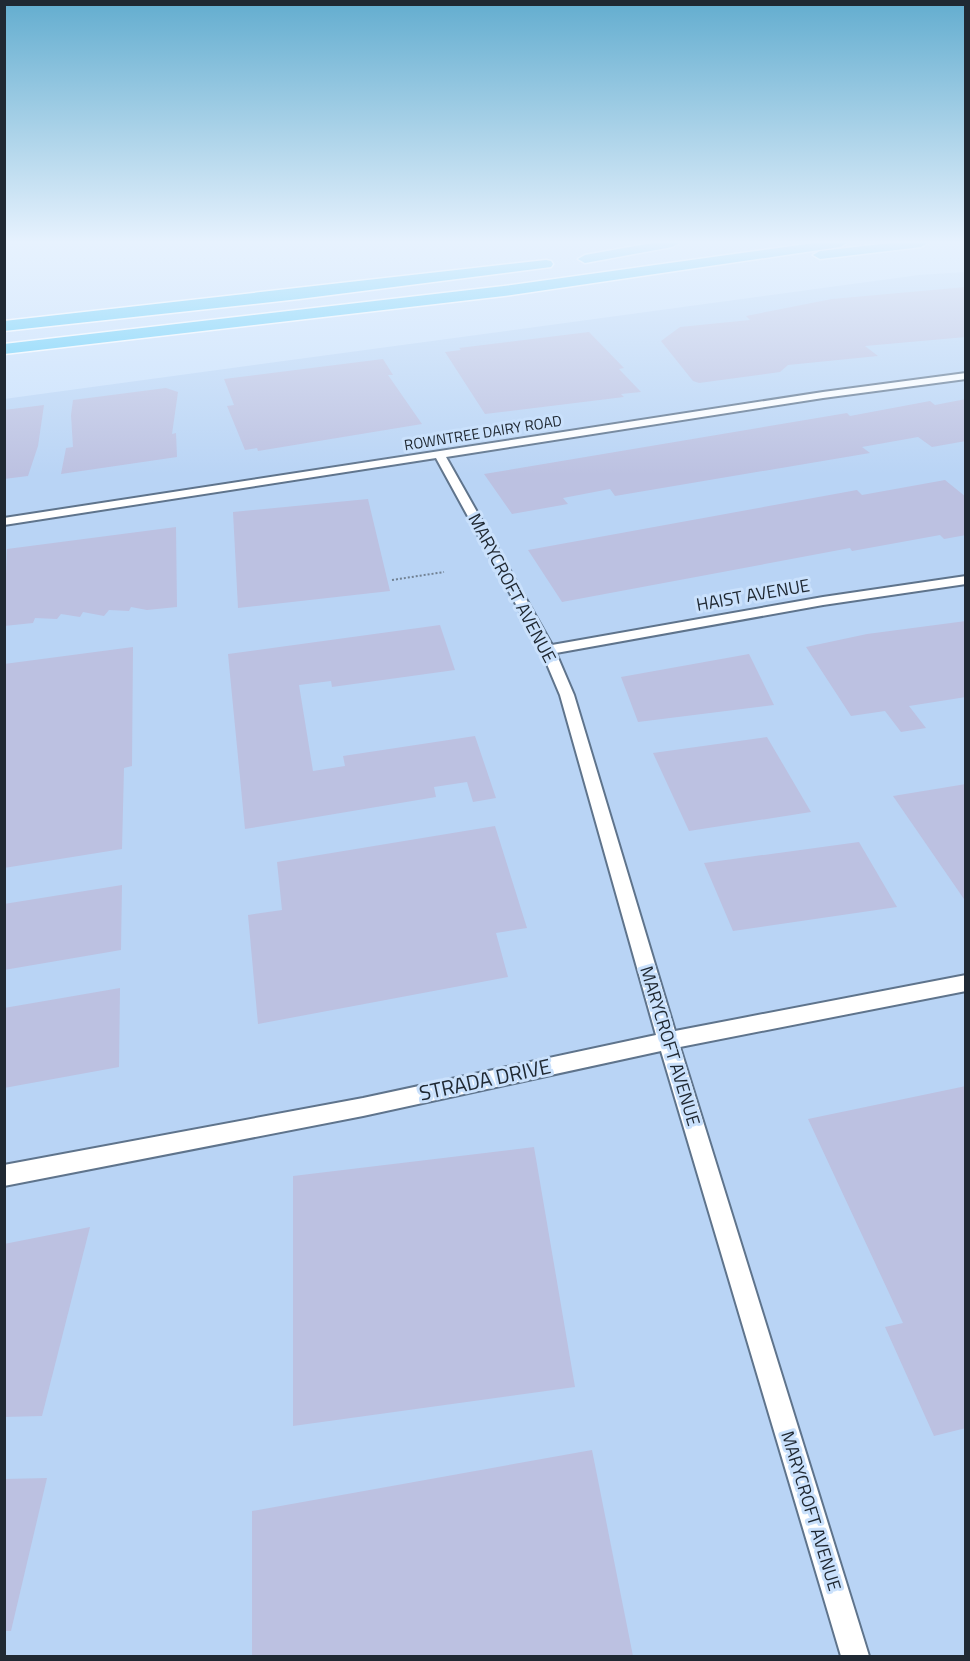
<svg xmlns="http://www.w3.org/2000/svg" width="970" height="1661" font-family="'Titillium Web',sans-serif">
<style>
.built{fill:#b9d4f5}
.building{fill:#bcc1e1}
.lines{fill:none;stroke-linecap:round;stroke-linejoin:round}
.street-casing{stroke:#5f748c;stroke-width:4}
.highway-casing{stroke:#fff;stroke-width:3}
.path{stroke:#728294;stroke-width:2;stroke-dasharray:2 2;stroke-linecap:butt}
.street{fill:#fff;fill-rule:evenodd}
.highway{fill:#5accf8;fill-rule:evenodd}
.labels{text-anchor:middle;stroke-width:6;stroke-linejoin:round;paint-order:stroke}
.far-street-label{font-size:15px;fill:#202933;stroke:#cae1fc}
.street-label{font-size:18px;fill:#202933;stroke:#cae1fc}
.near-street-label{font-size:21px;fill:#202933;stroke:#cae1fc}
</style>
<rect width="100%" height="100%" fill="#cae1fc"/>
<polygon class="built" points="965,272 965,1656 5,1656 4,399 919,275"/>
<g class="building">
<polygon points="966,287 966,337 865,346 878,356 788,365 780,372 699,383 693,381 661,341 680,327 750,320 746,316 832,299"/>
<polygon points="589,332 624,368 619,369 641,392 621,394 624,397 485,414 445,352 461,350 459,348"/>
<polygon points="383,359 393,375 388,375 422,424 258,451 257,448 245,450 227,406 234,405 224,379"/>
<polygon points="166,388 178,392 172,434 176,433 177,457 61,474 66,448 73,447 71,415 73,400"/>
<polygon points="966,399 966,441 932,447 918,437 862,447 870,453 615,496 610,489 563,498 568,504 512,514 484,474 847,413 850,416 930,401 935,405"/>
<polygon points="44,405 38,446 28,476 4,479 4,410"/>
<polygon points="945,480 966,497 966,535 944,539 940,535 852,551 850,548 562,602 528,550 857,490 862,495"/>
<polygon points="368,499 390,591 238,608 233,512"/>
<polygon points="176,527 177,607 147,610 131,607 129,611 109,610 104,616 83,612 80,617 61,614 57,619 35,618 33,623 4,626 7,549"/>
<polygon points="966,621 966,697 909,706 926,728 901,732 885,711 851,716 806,647 867,634"/>
<polygon points="440,625 455,670 332,687 331,681 299,685 313,771 345,766 343,756 475,736 496,798 473,802 467,782 434,787 436,797 245,829 228,654"/>
<polygon points="133,647 132,766 124,768 122,849 4,868 4,664"/>
<polygon points="749,654 774,705 638,722 621,677"/>
<polygon points="767,737 811,812 689,831 653,753"/>
<polygon points="966,784 966,902 893,796"/>
<polygon points="495,826 527,928 496,933 508,977 258,1024 248,915 282,910 277,862"/>
<polygon points="859,842 897,907 733,931 704,863"/>
<polygon points="122,885 121,950 4,970 4,904"/>
<polygon points="120,988 119,1067 4,1088 4,1008"/>
<polygon points="966,1086 966,1428 934,1436 885,1327 903,1323 808,1119"/>
<polygon points="534,1147 575,1387 293,1426 293,1176"/>
<polygon points="90,1227 42,1416 4,1417 4,1244"/>
<polygon points="592,1450 633,1656 252,1656 252,1511"/>
<polygon points="47,1478 11,1631 4,1631 4,1479"/>
</g>
<g class="lines">
<g class="street-casing">
<polygon id="street" points="966,373 966,379 823,398 446,457 552,645 823,597 966,576 966,584 823,605 556,653 574,695 675,1031 966,975 966,991 680,1047 869,1656 841,1656 661,1051 363,1116 4,1186 4,1165 363,1098 656,1035 560,695 541,650 436,458 4,525 4,518 823,392"/>
</g>
<g class="highway-casing">
<g id="highway">
<polygon points="652,243 679,243 672,247 585,263 578,259 585,255"/>
<polygon points="814,243 847,243 840,247 504,296 4,354 4,344 504,286"/>
<polygon points="890,243 928,243 921,247 820,259 813,255 820,251"/>
<polygon points="546,260 551,261 553,264 551,267 299,299 4,331 4,321"/>
</g>
</g>
<polyline class="path" points="392,580 444,572"/>
<use href="#street" class="street"/>
<use href="#highway" class="highway"/>
</g>
<linearGradient id="sky" x2="0" y2="1"><stop stop-color="#63adcf"/><stop offset="0.51" stop-color="#e7f2fe"/><stop offset="1" stop-color="#e7f2fe" stop-opacity="0"/></linearGradient>
<rect width="970" height="475" fill="url(#sky)"/>
<g class="labels">
<g class="far-street-label">
<text transform="translate(483 433) rotate(-9)" y="5">ROWNTREE DAIRY ROAD</text>
</g>
<g class="street-label">
<text transform="translate(512 588) rotate(62)" y="6">MARYCROFT AVENUE</text>
<text transform="translate(753 595) rotate(-10)" y="6">HAIST AVENUE</text>
<text transform="translate(670 1046) rotate(73)" y="6">MARYCROFT AVENUE</text>
<text transform="translate(811 1511) rotate(73)" y="6">MARYCROFT AVENUE</text>
</g>
<g class="near-street-label">
<text transform="translate(485 1080) rotate(-12)" y="7">STRADA DRIVE</text>
</g>
</g>
<rect width="970" height="1661" fill="none" stroke="#202933" stroke-width="12"/>
</svg>
